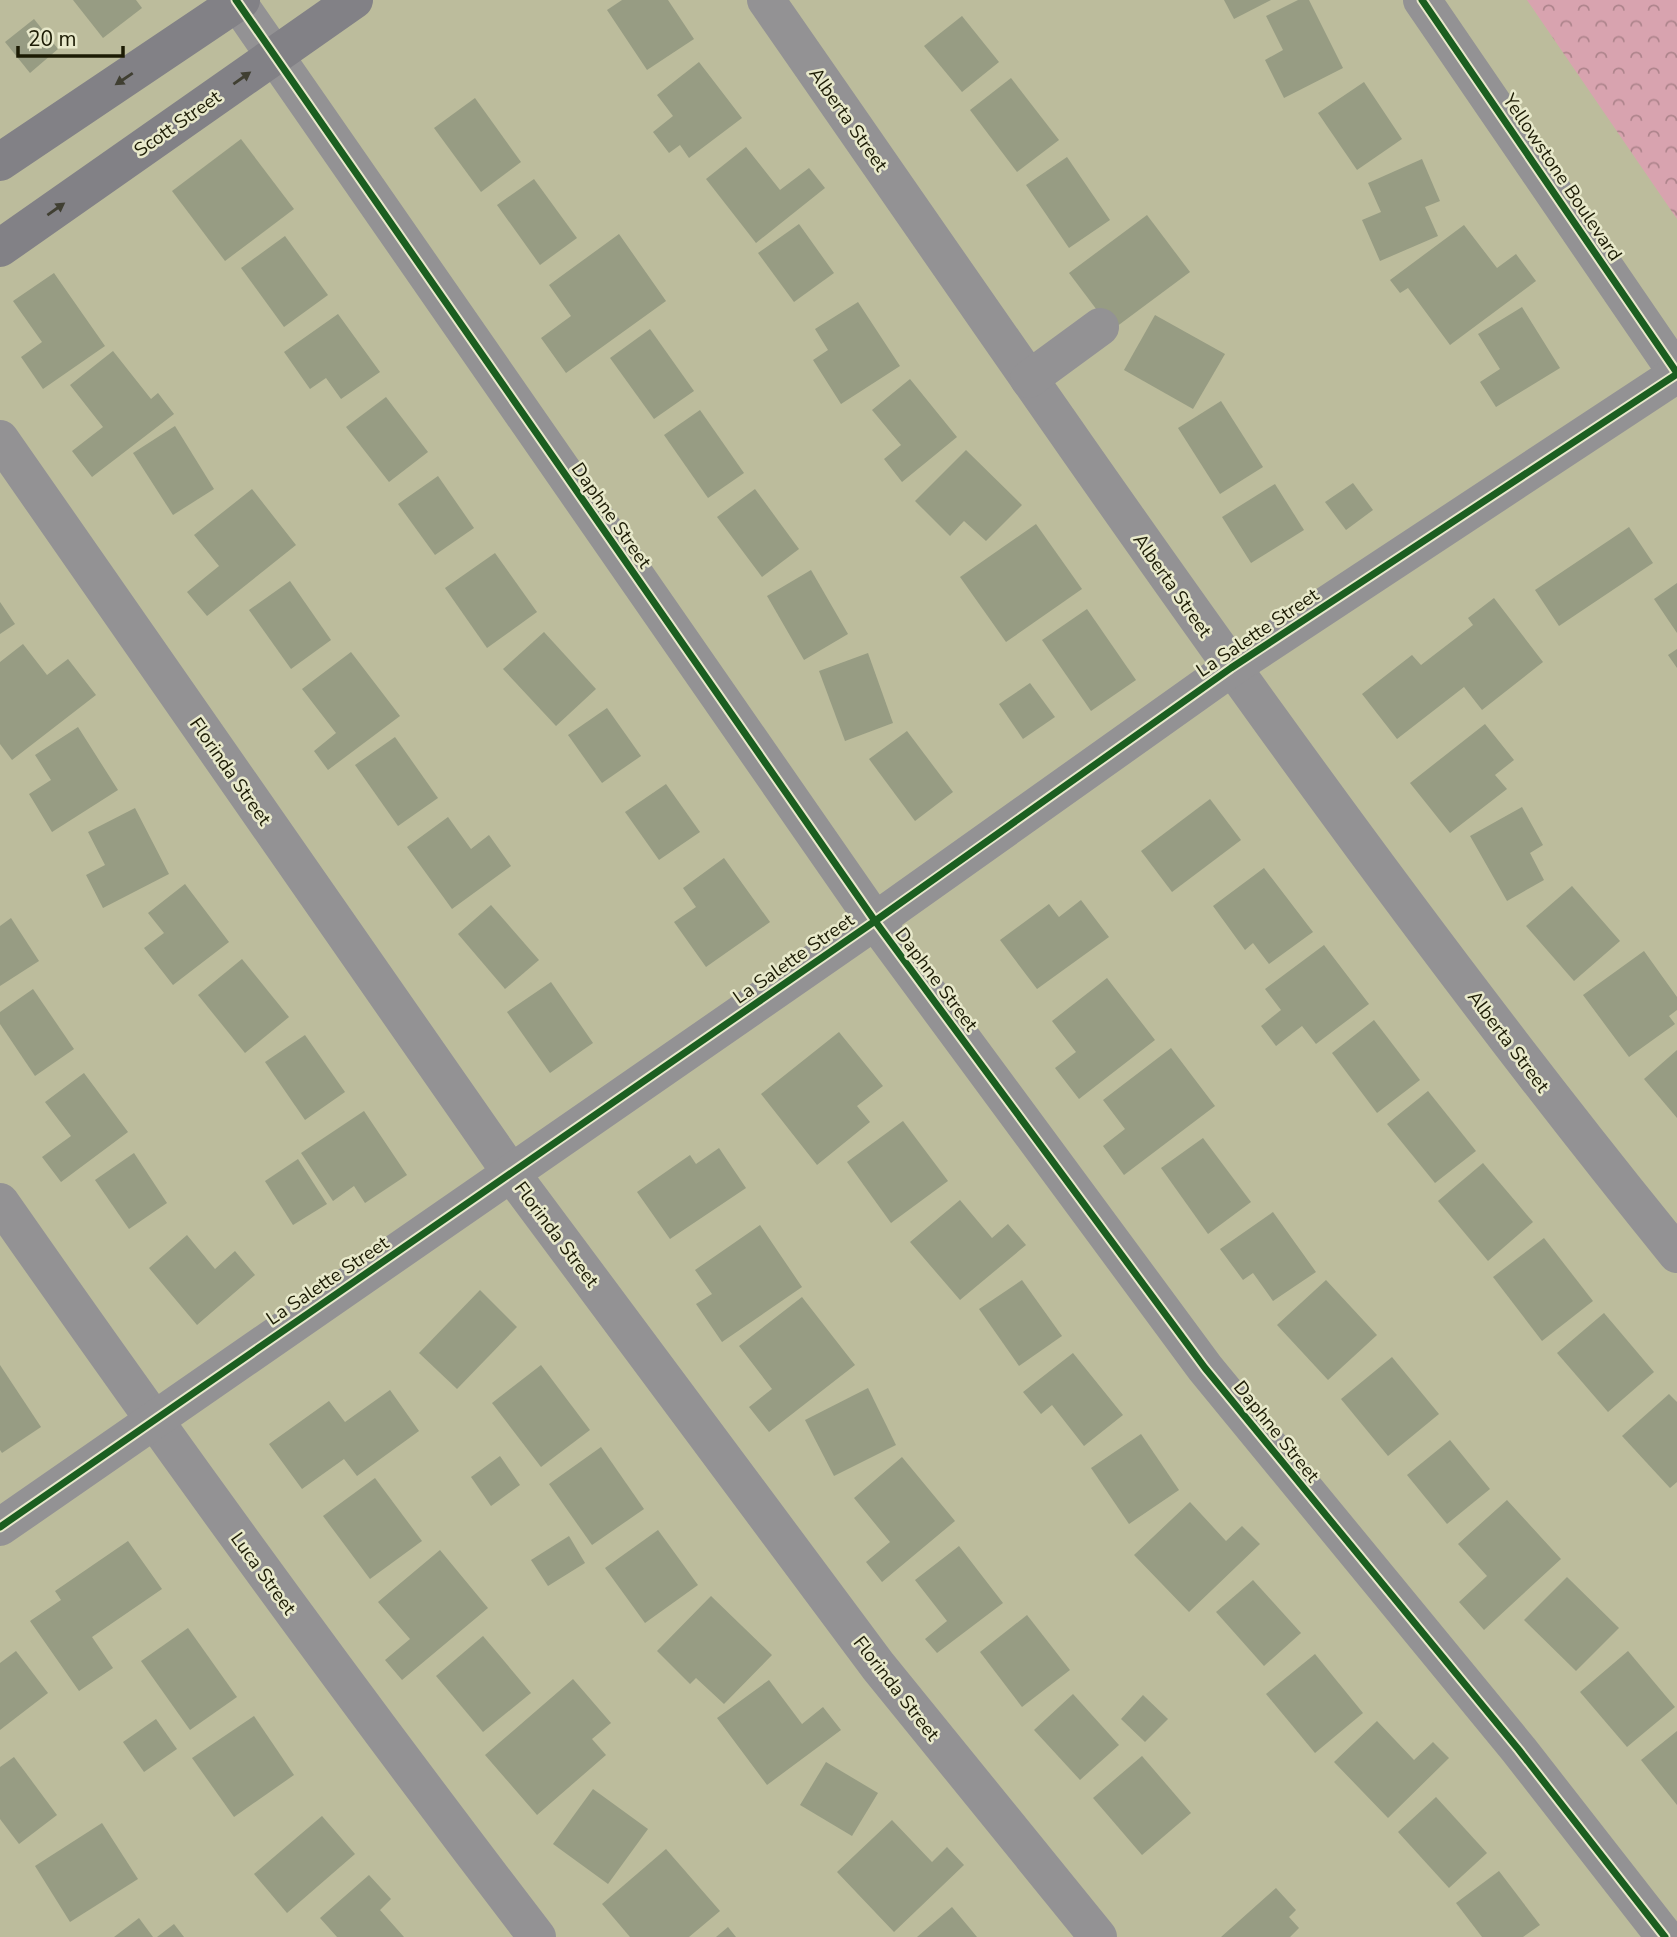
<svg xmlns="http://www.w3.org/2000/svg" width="1677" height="1937" font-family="'Nunito Sans',sans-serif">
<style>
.park{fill:url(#park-crowns)}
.building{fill:#979c83}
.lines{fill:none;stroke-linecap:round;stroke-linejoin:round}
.minor{stroke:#939294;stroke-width:38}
.major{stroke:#828186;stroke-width:38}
.cycleway-casing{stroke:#e8e9cb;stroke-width:11}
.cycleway{stroke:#1b5e20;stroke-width:7}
.oneway{fill:#403f32}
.labels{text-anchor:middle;stroke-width:5;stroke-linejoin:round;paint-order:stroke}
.street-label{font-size:19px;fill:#1c1b04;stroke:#e8e9cb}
</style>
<defs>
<pattern id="park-crowns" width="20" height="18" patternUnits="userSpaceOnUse" patternTransform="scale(1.75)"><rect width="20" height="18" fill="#d8a3af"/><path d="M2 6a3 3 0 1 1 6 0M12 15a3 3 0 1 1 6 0" fill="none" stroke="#ae848c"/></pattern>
</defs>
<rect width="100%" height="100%" fill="#bcbc9c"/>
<polygon class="park" points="1527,0 1677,0 1677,219"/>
<g class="building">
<polygon points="73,0 136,0 142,8 103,38"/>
<polygon points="622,0 668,0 694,39 647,70 607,10"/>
<polygon points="1224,0 1271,0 1234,19"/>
<polygon points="1298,0 1309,0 1343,68 1284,98 1265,60 1283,50 1266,16"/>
<polygon points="962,16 999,62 962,92 924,46"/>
<polygon points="34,19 58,49 30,73 5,42"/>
<polygon points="699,62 742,118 689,158 680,145 669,153 653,132 673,116 657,95"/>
<polygon points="1011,78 1059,140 1017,172 970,110"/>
<polygon points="1364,82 1402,139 1357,170 1318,113"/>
<polygon points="475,98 521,162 481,192 434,128"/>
<polygon points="241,139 294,209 225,261 172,191"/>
<polygon points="746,147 780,190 809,168 825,188 756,243 706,179"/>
<polygon points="1067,157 1110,220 1069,248 1026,185"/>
<polygon points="1422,159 1440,201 1425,207 1438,236 1380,261 1362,220 1381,212 1368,183"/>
<polygon points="534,179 577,238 540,265 497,205"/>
<polygon points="1147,215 1190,272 1112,330 1069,273"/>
<polygon points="799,224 834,273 794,302 758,253"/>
<polygon points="1464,225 1497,268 1516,254 1536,281 1450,345 1408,288 1400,293 1390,280"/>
<polygon points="619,234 666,301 566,373 541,338 571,316 549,285"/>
<polygon points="285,236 328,295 284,327 241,268"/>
<polygon points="54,273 105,346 43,389 21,357 42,342 13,301"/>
<polygon points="858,302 900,366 841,404 813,360 828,350 815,329"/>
<polygon points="1522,307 1560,368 1496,407 1480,382 1500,369 1478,334"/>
<polygon points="338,314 380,372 341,399 326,378 310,389 284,352"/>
<polygon points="1155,315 1225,354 1193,409 1124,370"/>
<polygon points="650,329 694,391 654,419 610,358"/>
<polygon points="113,351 151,399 158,393 174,414 92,477 72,451 103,427 70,385"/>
<polygon points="910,379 957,437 902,482 884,459 901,445 872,410"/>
<polygon points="386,397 428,452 389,482 346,427"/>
<polygon points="1221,401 1263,467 1220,494 1178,428"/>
<polygon points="700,410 744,473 708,498 664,435"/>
<polygon points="175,426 214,489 173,515 133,453"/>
<polygon points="966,450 1022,505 986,541 964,521 950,536 915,501"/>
<polygon points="438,476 474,528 435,555 398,504"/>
<polygon points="1353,483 1373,510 1346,530 1325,502"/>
<polygon points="1275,484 1304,530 1251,563 1222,517"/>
<polygon points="252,489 296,545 207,616 187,592 219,566 194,535"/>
<polygon points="755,489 799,549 762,577 717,517"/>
<polygon points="1036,524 1082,589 1006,642 960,577"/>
<polygon points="1629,527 1653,563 1559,626 1535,590"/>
<polygon points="495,553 537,612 487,648 445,588"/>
<polygon points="811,570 848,634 804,660 767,596"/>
<polygon points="290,581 331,640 291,669 249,610"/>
<polygon points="1677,583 1677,633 1654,599"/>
<polygon points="1494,598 1543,662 1482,710 1464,687 1397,739 1362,694 1412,655 1421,665 1473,625 1468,618"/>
<polygon points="0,602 15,624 0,634"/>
<polygon points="1087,609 1136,680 1091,711 1042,640"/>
<polygon points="544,632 596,689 556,726 503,669"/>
<polygon points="23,644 47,675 68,659 96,695 12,760 0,744 0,662"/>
<polygon points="1677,649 1677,668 1668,655"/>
<polygon points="351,652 400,716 328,770 314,751 336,733 302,689"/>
<polygon points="868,653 893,723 845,741 819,671"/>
<polygon points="1030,683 1055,717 1023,739 999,704"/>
<polygon points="607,708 641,756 602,783 568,735"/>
<polygon points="1485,724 1514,760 1495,775 1507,789 1450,833 1410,783"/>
<polygon points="78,727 118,790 52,832 29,794 51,780 35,755"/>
<polygon points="907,731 953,792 915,821 869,759"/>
<polygon points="395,737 438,798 398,826 355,765"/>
<polygon points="666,784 700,832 659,860 625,812"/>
<polygon points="1210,799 1241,840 1172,892 1141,851"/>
<polygon points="1522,807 1543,845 1530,853 1544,880 1507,901 1470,836"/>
<polygon points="135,808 169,874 103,908 86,875 105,865 88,832"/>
<polygon points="448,817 471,849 489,835 511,866 452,909 407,847"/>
<polygon points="724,858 770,922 706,967 674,922 696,907 683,888"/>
<polygon points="1264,868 1313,932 1269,964 1253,943 1245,950 1213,906"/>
<polygon points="185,884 229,942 173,985 144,948 164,933 148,913"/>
<polygon points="1572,886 1620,941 1574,981 1526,926"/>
<polygon points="1081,900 1109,937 1037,989 1000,940 1049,904 1059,917"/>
<polygon points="491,905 539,960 505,989 458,934"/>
<polygon points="11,918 39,961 0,986 0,926"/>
<polygon points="1324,945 1369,1004 1316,1044 1302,1026 1276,1046 1261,1026 1281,1010 1265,989"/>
<polygon points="1644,951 1677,997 1677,1010 1669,1016 1675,1024 1629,1057 1583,995"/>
<polygon points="242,959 289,1017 245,1053 198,995"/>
<polygon points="1107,978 1155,1040 1079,1099 1055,1068 1076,1052 1052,1021"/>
<polygon points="551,982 593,1043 550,1073 507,1012"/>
<polygon points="33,989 74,1049 35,1076 0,1024 0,1012"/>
<polygon points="1374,1020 1420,1080 1377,1113 1332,1053"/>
<polygon points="839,1032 883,1086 857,1106 870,1122 817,1165 761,1094"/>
<polygon points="305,1035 345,1092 305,1120 265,1062"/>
<polygon points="1171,1048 1215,1106 1124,1175 1103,1146 1125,1129 1103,1100"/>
<polygon points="1677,1050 1677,1118 1644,1079"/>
<polygon points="84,1073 128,1132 61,1182 42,1157 71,1136 45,1102"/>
<polygon points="1428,1091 1476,1151 1435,1183 1387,1124"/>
<polygon points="364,1111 407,1175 365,1203 354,1186 333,1201 301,1153"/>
<polygon points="903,1121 948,1181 891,1223 847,1162"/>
<polygon points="1203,1138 1251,1202 1208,1234 1161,1168"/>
<polygon points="719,1148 746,1188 670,1239 637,1192 690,1155 696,1164"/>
<polygon points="134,1153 167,1203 129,1229 95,1180"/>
<polygon points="298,1159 327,1204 293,1225 265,1181"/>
<polygon points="1483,1163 1533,1222 1488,1261 1438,1201"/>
<polygon points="960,1200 992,1238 1008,1224 1026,1245 960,1300 910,1242"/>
<polygon points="1273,1212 1316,1272 1273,1301 1253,1273 1243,1280 1220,1249"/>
<polygon points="760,1225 802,1287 722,1342 696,1304 712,1294 695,1270"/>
<polygon points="187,1235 215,1269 235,1251 255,1275 197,1325 149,1268"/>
<polygon points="1544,1238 1593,1301 1542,1341 1493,1277"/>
<polygon points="1022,1280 1062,1336 1019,1366 979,1309"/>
<polygon points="1326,1280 1377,1335 1328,1380 1277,1325"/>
<polygon points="480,1290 517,1327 457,1389 419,1353"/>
<polygon points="802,1297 855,1365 769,1432 749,1407 772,1389 739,1346"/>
<polygon points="1604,1313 1654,1372 1608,1412 1557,1353"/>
<polygon points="1073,1353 1123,1415 1084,1446 1052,1405 1041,1414 1023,1392"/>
<polygon points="1392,1357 1439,1414 1388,1456 1341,1399"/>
<polygon points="0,1365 41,1427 2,1453 0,1450"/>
<polygon points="541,1365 590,1430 541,1467 492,1403"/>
<polygon points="868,1388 896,1445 834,1476 805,1420"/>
<polygon points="390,1390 419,1431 357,1476 344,1459 302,1489 269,1444 329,1401 345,1422"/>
<polygon points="1669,1394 1677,1402 1677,1482 1670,1488 1622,1436"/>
<polygon points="1141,1434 1179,1490 1129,1524 1091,1468"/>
<polygon points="1450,1440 1490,1489 1447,1524 1407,1475"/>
<polygon points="601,1447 644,1509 592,1545 549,1484"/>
<polygon points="500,1456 520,1485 491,1506 471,1477"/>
<polygon points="902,1457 955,1521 882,1582 866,1562 890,1542 854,1498"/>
<polygon points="375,1478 422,1541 370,1579 323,1516"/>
<polygon points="1507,1500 1561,1559 1484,1630 1459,1602 1487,1576 1458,1544"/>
<polygon points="1190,1502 1226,1541 1242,1526 1260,1544 1189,1612 1134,1555"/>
<polygon points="658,1530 698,1585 645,1623 605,1568"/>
<polygon points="569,1536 585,1563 548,1586 531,1560"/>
<polygon points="128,1541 162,1589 92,1637 113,1668 79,1691 30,1621 61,1600 55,1591"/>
<polygon points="959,1546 1003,1603 937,1653 925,1639 947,1621 915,1580"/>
<polygon points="440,1550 488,1608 402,1680 385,1660 410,1639 378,1602"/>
<polygon points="1567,1577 1619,1628 1576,1671 1524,1620"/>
<polygon points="1253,1580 1301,1633 1264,1666 1216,1612"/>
<polygon points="711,1596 772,1655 724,1704 696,1678 690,1684 657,1651"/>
<polygon points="1027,1615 1070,1670 1022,1707 980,1652"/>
<polygon points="188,1628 237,1697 190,1730 141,1661"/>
<polygon points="483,1636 531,1693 483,1732 436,1676"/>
<polygon points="16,1651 48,1693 0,1730 0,1663"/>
<polygon points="1628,1651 1675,1707 1627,1747 1580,1692"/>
<polygon points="1315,1654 1363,1713 1315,1753 1266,1694"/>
<polygon points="573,1679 611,1723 592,1739 606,1755 537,1815 485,1755"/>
<polygon points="769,1680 802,1724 823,1707 841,1730 767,1785 717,1718"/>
<polygon points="1073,1694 1119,1745 1080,1780 1034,1730"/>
<polygon points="1143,1695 1168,1719 1145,1742 1121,1719"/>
<polygon points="254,1716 294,1775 234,1817 192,1758"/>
<polygon points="156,1719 177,1749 144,1772 123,1742"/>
<polygon points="1377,1721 1414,1760 1433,1742 1449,1758 1388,1818 1334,1762"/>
<polygon points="1677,1731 1677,1805 1641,1760"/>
<polygon points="1142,1756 1191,1813 1142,1855 1093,1798"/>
<polygon points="14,1757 57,1815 19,1844 0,1819 0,1767"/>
<polygon points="826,1762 878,1793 852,1836 800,1805"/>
<polygon points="593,1789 648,1829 608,1884 553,1844"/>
<polygon points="1436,1797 1487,1853 1449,1888 1398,1832"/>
<polygon points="322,1816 355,1854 287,1913 254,1874"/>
<polygon points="892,1820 932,1862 947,1847 964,1865 894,1932 837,1872"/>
<polygon points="102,1823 138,1879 70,1922 35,1866"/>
<polygon points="666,1849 720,1911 689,1937 630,1937 602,1904"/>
<polygon points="1499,1871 1540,1925 1523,1937 1482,1937 1456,1903"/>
<polygon points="369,1875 391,1899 380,1910 404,1937 337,1937 320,1918"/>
<polygon points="1276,1888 1296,1910 1289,1917 1299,1928 1290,1937 1221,1937"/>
<polygon points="952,1907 977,1937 917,1937"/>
<polygon points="139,1918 153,1937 114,1937"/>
<polygon points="174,1924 184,1937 157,1937"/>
<polygon points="728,1927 736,1937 716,1937"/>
</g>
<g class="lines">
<g class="minor">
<polyline points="236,0 875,921 1205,1368 1519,1750 1665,1937"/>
<path d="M766,0c295,424 585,853 911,1254"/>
<polyline points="1422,0 1677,373"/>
<polyline points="1029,379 1100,327"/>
<polyline points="0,439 511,1173 878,1666 1098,1937"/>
<path d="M0,1202c174,249 352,494 537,735"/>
<polyline points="0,1527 875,921 1231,668 1677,374"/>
</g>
<g class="major">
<polyline points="0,162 241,0"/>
<polyline points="0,248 354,0"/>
</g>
<g class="cycleway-casing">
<g id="cycleway">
<polyline points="236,0 875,921 1205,1368 1519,1750 1665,1937"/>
<polyline points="1422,0 1677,373"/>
<polyline points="0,1527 875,921 1231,668 1677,374"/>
</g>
</g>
<use href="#cycleway" class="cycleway"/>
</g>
<defs><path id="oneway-solid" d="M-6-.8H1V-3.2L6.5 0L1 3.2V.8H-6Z" transform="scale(1.75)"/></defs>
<g class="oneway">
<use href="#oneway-solid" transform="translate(242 78) rotate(-35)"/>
<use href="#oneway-solid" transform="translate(124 79) rotate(146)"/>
<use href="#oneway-solid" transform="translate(56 209) rotate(-35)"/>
</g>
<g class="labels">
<g class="street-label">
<text transform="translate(849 119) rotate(55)" y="7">Alberta Street</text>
<text transform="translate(177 123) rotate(-35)" y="7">Scott Street</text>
<text transform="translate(1563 177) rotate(56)" y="7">Yellowstone Boulevard</text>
<text transform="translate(612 515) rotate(55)" y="7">Daphne Street</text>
<text transform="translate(1173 585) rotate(55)" y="7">Alberta Street</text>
<text transform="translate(1257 632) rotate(-34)" y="7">La Salette Street</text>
<text transform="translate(231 771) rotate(55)" y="7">Florinda Street</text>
<text transform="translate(793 958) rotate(-35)" y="7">La Salette Street</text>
<text transform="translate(937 979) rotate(53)" y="7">Daphne Street</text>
<text transform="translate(1509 1041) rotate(53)" y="7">Alberta Street</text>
<text transform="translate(557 1234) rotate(53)" y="7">Florinda Street</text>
<text transform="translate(327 1280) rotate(-34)" y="7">La Salette Street</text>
<text transform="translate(1277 1431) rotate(51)" y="7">Daphne Street</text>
<text transform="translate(264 1573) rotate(54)" y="7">Luca Street</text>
<text transform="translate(897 1688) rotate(52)" y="7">Florinda Street</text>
</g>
</g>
<path d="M18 46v10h105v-10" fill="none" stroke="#1c1b04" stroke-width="3.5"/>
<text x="28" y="46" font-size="21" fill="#1c1b04" stroke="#e8e9cb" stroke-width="5" paint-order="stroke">20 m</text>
</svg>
